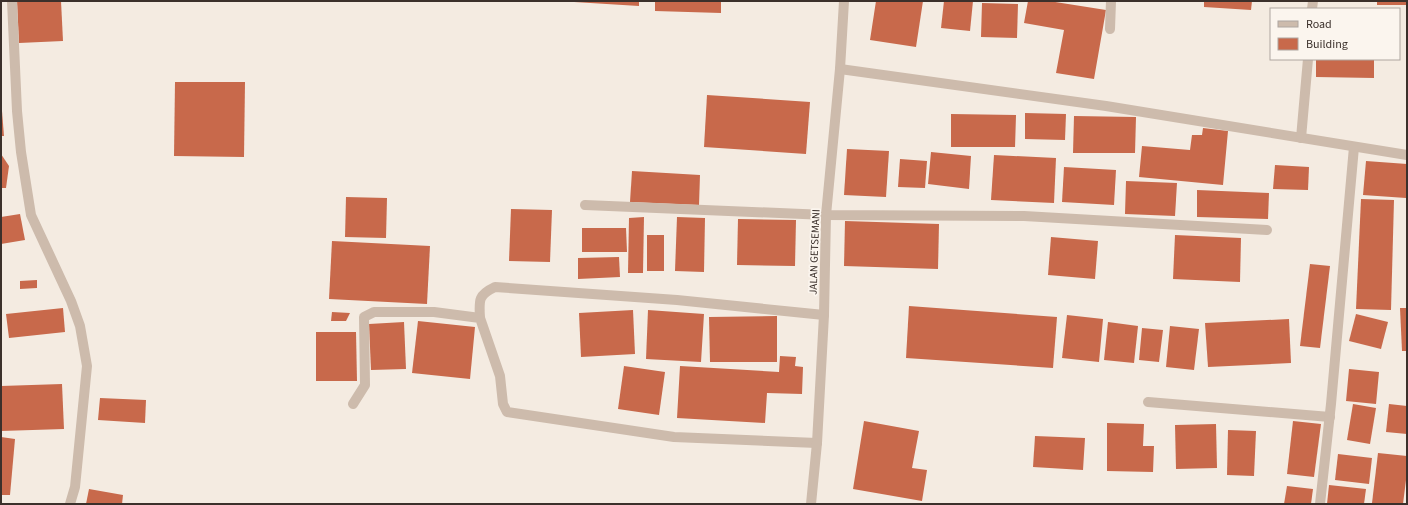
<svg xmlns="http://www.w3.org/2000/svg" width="1408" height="505" font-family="'Source Sans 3',sans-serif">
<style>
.building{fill:#c8694b}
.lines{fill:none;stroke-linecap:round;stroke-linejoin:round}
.street{stroke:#cdbbac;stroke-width:10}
.labels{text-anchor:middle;stroke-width:3.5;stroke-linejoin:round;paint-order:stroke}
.street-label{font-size:11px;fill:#3b302b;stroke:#fbf5ee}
</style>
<rect width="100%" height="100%" fill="#f4ebe1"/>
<g class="building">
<polygon points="17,1 61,1 63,41 19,43"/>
<polygon points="574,1 639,1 639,6 574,2"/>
<polygon points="655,1 721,1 721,13 655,11"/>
<polygon points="876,1 923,1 916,47 870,40"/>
<polygon points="944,1 973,1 970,31 941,28"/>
<polygon points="1028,1 1049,1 1106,10 1094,79 1056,73 1064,30 1024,23"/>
<polygon points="1204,1 1252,1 1251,10 1204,7"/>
<rect x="1377" y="1" width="30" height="4"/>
<polygon points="982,3 1018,4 1017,38 981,37"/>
<polygon points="1316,59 1374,59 1374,78 1316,77"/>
<polygon points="175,82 245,82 244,157 174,156"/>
<polygon points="707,95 810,102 806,154 704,147"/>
<polygon points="1,111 2,111 4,136 1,136"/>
<polygon points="1025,113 1066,114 1065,140 1025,139"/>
<polygon points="951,114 1016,115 1015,147 951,147"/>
<polygon points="1074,116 1136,117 1135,153 1073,153"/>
<polygon points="1203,128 1228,131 1223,185 1139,177 1142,146 1190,150 1192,135 1202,135"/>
<polygon points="847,149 889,151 886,197 844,195"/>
<polygon points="931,152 971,156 969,189 928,184"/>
<polygon points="1,154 9,166 6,188 1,188"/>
<polygon points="994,155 1056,158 1054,203 991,200"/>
<polygon points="900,159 927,161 925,188 898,187"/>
<polygon points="1366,161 1407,164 1406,198 1363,195"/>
<polygon points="1275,165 1309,167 1308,190 1273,189"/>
<polygon points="1064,167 1116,170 1114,205 1062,202"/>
<polygon points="632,171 700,175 699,205 630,202"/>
<polygon points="1126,181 1177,183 1175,216 1125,214"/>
<polygon points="1197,190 1269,193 1268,219 1197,217"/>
<polygon points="346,197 387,198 386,238 345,237"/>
<polygon points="1361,199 1394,200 1391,310 1356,309"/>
<polygon points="511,209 552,210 550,262 509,261"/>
<polygon points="20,214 25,240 1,244 1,217"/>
<polygon points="644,217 643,273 628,273 629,218"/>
<polygon points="677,217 705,218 704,272 675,271"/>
<polygon points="738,219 796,220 795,266 737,265"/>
<polygon points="845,221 939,224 938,269 844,266"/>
<polygon points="582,228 626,228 627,252 582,252"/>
<rect x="647" y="235" width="17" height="36"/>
<polygon points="1175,235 1241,238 1240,282 1173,279"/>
<polygon points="1051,237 1098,241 1095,279 1048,275"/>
<polygon points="332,241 430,246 427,304 329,299"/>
<polygon points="619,257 620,277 578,279 578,258"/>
<polygon points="1310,264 1330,266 1320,348 1300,346"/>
<polygon points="37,280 37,288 20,289 20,281"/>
<polygon points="909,306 1057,317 1053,368 906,358"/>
<polygon points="63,308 65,332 9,338 6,314"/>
<polygon points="1400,308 1407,308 1407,351 1402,351"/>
<polygon points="633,310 635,354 581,357 579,313"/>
<polygon points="648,310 704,314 701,362 646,359"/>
<polygon points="332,312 350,313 346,321 331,321"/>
<polygon points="1356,314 1388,322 1381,349 1349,341"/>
<polygon points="1067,315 1103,319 1099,362 1062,358"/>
<polygon points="777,316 777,362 710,362 709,317"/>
<polygon points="1289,319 1291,363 1208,367 1205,323"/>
<polygon points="418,321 475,327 470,379 412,373"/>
<polygon points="404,322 406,369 371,370 369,324"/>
<polygon points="1108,322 1138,326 1134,363 1104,360"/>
<polygon points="1170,326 1199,329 1194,370 1166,367"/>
<polygon points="1142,328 1163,330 1159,362 1139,360"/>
<polygon points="316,332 356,332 357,381 316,381"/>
<polygon points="780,356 796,357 795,366 803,367 802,394 767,393 765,423 677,418 680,366 779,372"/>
<polygon points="624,366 665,372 659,415 618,409"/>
<polygon points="1349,369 1379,372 1376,404 1346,401"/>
<polygon points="62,384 64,429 1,431 1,386"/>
<polygon points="100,398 146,400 145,423 98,420"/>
<polygon points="1353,404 1376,408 1370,444 1347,440"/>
<polygon points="1389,404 1407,406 1407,434 1386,432"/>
<polygon points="864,421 919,431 912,468 927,470 922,501 853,489"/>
<polygon points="1293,421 1321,424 1314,477 1287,474"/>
<polygon points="1107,423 1144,424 1143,446 1154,446 1153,472 1107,471"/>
<polygon points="1216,424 1217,468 1176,469 1175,425"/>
<polygon points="1228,430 1256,431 1254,476 1227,475"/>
<polygon points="1035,436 1085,438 1083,470 1033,467"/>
<polygon points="1,437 15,439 10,495 1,495"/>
<polygon points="1378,453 1407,456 1407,472 1403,504 1372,503"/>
<polygon points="1338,454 1372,458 1369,484 1335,480"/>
<polygon points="1329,485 1366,489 1364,504 1327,504"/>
<polygon points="1287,486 1313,489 1311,504 1284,504"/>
<polygon points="89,489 123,495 122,504 86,504"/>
</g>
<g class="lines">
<g class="street">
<polyline points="12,1 17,111 21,152 31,215 71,301 80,326 87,366 75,487 70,504"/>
<polyline points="1312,9 1313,1"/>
<polyline points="1110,29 1111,1"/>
<polyline points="840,69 1106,106 1407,155"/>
<polyline points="1301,138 1308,59"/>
<polyline points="585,205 826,215 1024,216 1267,230"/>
<path d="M480,318c-1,-18 -2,-23 15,-31l182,13 147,15"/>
<polyline points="1148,402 1330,417"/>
<polyline points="353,404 365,385 364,317 374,312 434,312 480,318 500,376 503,404 507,412 674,437 817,443"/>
<polyline points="811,504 817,443 824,315 826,215 840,69 844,1"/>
<polyline points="1320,504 1331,404 1354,147"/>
</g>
</g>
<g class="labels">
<g class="street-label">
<text transform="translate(814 252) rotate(-88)" y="4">JALAN GETSEMANI</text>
</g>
</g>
<rect width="1408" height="505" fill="none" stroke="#3b302b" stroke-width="4"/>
<rect x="1270" y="8" width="130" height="52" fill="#fbf5ee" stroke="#aea6a0"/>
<rect x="1278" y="21" width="20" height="6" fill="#cdbbac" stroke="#aea6a0"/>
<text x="1306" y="28" font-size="12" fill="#3b302b">Road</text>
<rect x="1278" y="38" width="20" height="12" fill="#c8694b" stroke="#aea6a0"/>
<text x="1306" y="48" font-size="12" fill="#3b302b">Building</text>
</svg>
